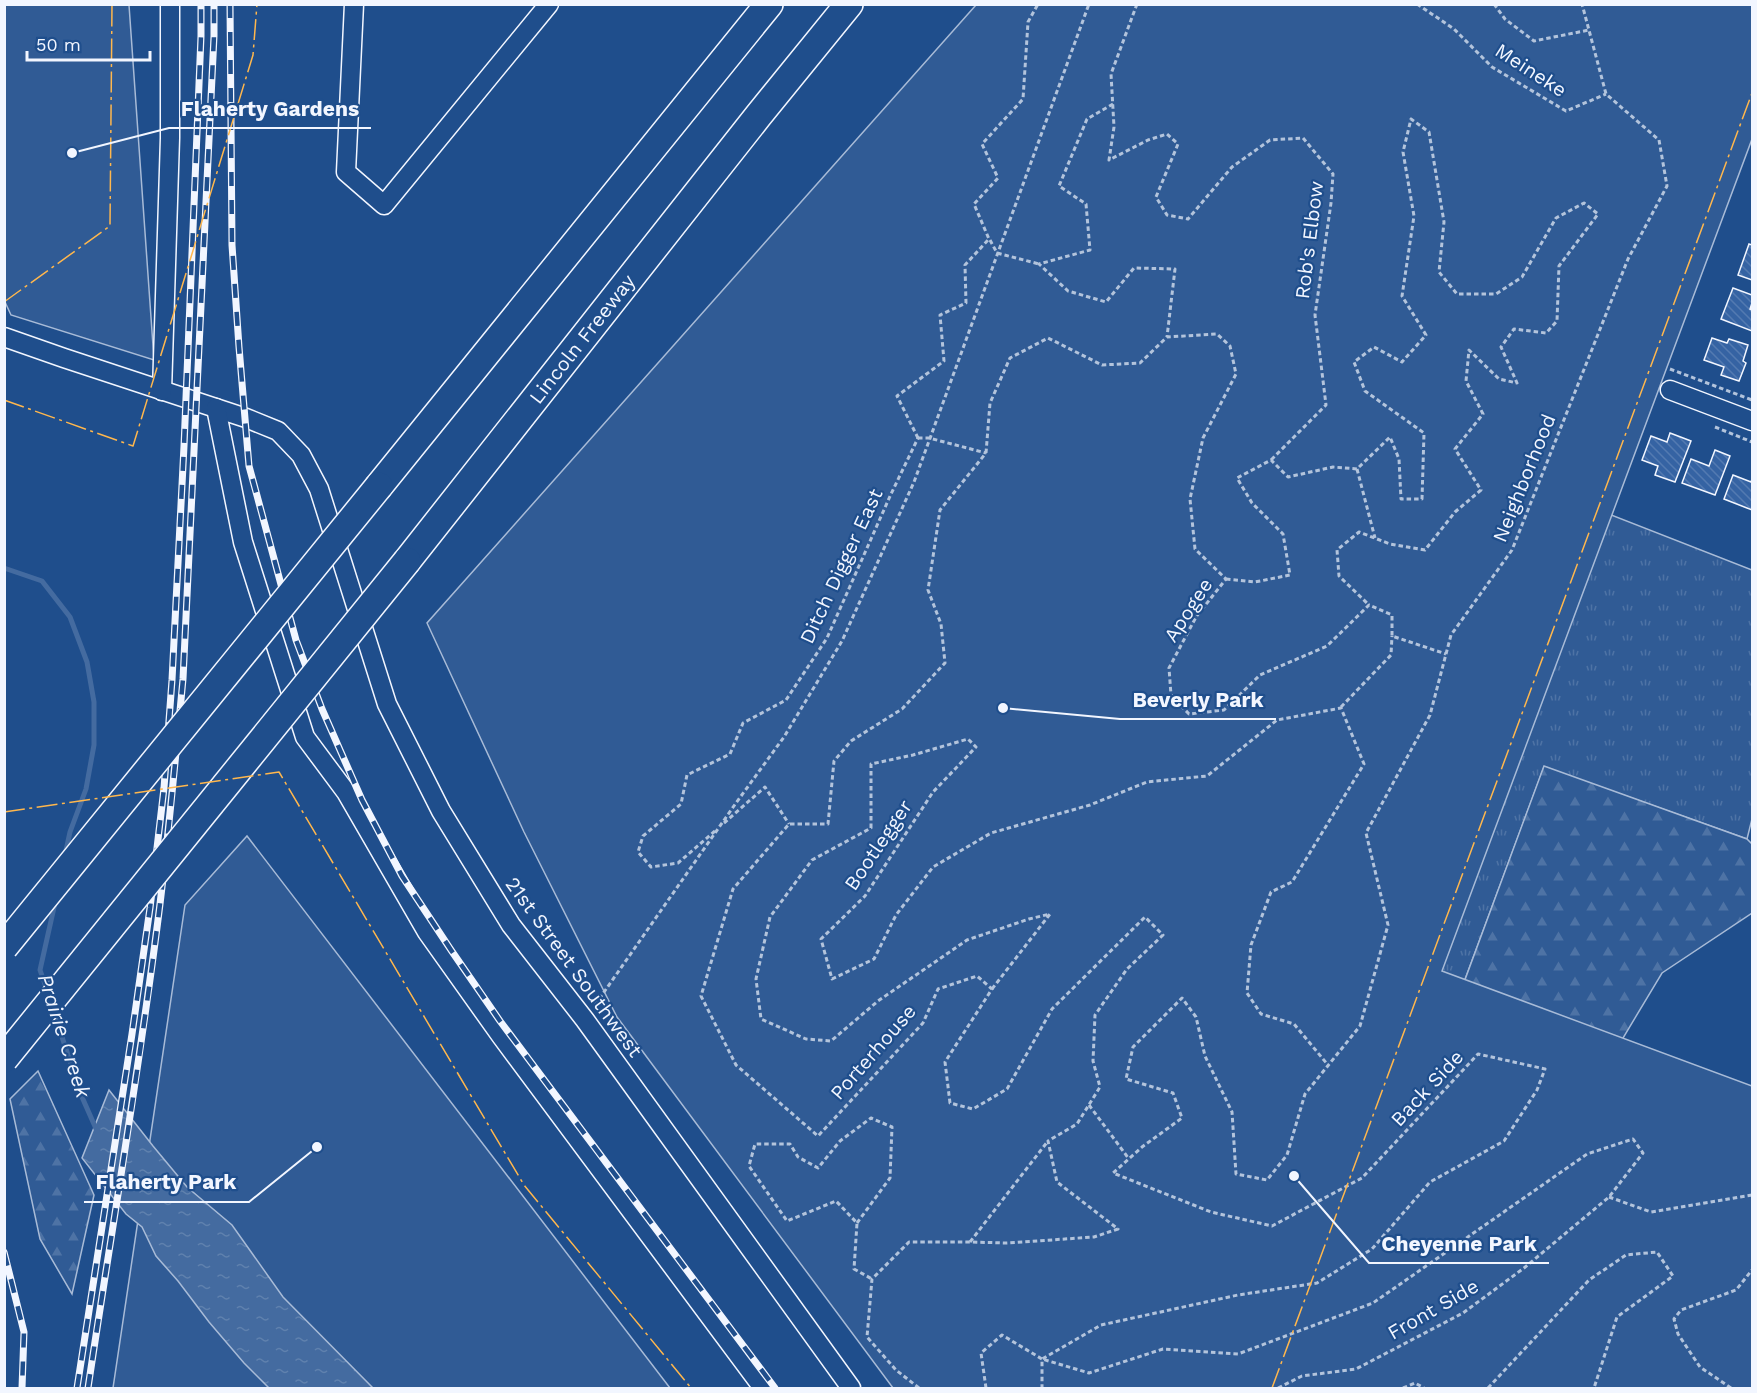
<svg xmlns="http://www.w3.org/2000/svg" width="1757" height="1393" font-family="'Work Sans',sans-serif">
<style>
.grass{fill:url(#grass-tufts);stroke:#a8bbd7;stroke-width:1.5}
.forest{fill:url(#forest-firs);stroke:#a8bbd7;stroke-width:1.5}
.built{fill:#305b95;stroke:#a8bbd7;stroke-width:1.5}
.water{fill:url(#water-ripples);stroke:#a8bbd7;stroke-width:1.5}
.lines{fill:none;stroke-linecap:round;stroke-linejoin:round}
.stream{stroke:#446ba0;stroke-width:5}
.building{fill:url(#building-back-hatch);stroke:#f2f6ff;stroke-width:1.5}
.minor-casing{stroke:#f2f6ff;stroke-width:21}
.highway-casing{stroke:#f2f6ff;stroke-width:30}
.path{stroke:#b3c4dc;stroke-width:3;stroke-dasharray:4.5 3;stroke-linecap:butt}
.minor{stroke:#1f4e8c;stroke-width:18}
.highway{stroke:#1f4e8c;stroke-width:27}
.rail-casing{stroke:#f2f6ff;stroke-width:7}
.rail{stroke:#1f4e8c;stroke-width:4.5;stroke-dasharray:14;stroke-linecap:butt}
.highway-bridge-casing{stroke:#f2f6ff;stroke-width:30;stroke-linecap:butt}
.highway-bridge{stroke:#1f4e8c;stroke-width:27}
.power{stroke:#ffb74d;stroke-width:1.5;stroke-dasharray:21 4.5 3 4.5;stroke-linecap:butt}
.labels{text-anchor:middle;stroke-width:4.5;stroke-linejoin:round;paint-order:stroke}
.street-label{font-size:20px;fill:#f2f6ff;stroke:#1f4e8c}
.water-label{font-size:21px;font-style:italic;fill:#f2f6ff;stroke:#1f4e8c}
.leader{fill:none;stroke:#f2f6ff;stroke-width:2}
.callout-dot{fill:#f2f6ff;stroke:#1f4e8c;stroke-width:2}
.callout-label{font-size:21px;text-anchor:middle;font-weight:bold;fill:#f2f6ff;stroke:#1f4e8c;stroke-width:4.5;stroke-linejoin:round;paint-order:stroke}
</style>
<defs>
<pattern id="grass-tufts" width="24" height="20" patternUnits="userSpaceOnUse" patternTransform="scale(1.5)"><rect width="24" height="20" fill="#305b95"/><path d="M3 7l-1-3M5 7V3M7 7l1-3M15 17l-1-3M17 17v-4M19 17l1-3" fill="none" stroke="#4e73a5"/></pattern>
<pattern id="forest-firs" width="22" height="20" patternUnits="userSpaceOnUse" patternTransform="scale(1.5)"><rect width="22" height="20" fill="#305b95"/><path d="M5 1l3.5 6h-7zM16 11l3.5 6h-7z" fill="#4e73a5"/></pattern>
<pattern id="water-ripples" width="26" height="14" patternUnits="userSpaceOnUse" patternTransform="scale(1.5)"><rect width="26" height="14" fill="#446ba0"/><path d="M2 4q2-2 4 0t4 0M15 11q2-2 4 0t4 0" fill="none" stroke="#5f81ae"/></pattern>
<pattern id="building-back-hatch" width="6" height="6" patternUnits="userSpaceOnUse" patternTransform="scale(1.5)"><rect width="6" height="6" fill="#3563a3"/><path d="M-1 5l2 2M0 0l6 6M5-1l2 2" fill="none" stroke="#537ab1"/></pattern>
</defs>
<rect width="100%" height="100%" fill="#1f4e8c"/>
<polygon class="grass" points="1578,502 1752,570 1752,819 1747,839 1544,767 1313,1388 1242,1388"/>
<g class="forest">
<polygon points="1544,766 1747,839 1752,844 1752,913 1662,973 1614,1053 1752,1388 1314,1388"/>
<polygon points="38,1071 94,1195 72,1294 40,1239 10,1099"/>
</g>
<g class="built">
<polygon points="5,5 129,5 154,360 11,315 5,302"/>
<polygon points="976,5 1752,5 1752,139 1442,971 1752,1086 1752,1388 893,1388 617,1017 524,832 427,623"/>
<polygon points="247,836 670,1388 113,1388 185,905"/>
</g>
<polygon class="water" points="109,1090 153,1146 187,1187 232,1225 283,1297 373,1388 269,1388 244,1363 209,1322 178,1281 156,1256 142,1227 126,1214 82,1158"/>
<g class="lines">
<g class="stream">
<polyline points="4,568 42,581 70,617 87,662 94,702 94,745 86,789 70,832 65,855"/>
<polyline points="48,993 40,970 55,903"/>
<polyline points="53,1010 82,1097 97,1131"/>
</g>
</g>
<g class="building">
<polygon points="1749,244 1752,245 1752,280 1738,275"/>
<polygon points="1733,288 1752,295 1752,303 1750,309 1752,310 1752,331 1721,319"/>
<polygon points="1712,338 1727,343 1729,339 1748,345 1743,361 1746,363 1739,381 1721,375 1724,367 1704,360"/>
<polygon points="1670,433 1691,441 1675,482 1655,475 1658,466 1642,460 1651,436 1667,442"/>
<polygon points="1715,450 1730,456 1715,495 1682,483 1691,459 1709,466"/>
<polygon points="1733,475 1751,482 1752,479 1752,510 1724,499"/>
</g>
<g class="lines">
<g class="minor-casing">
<g id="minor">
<polyline points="354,4 346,172 384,205 549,4"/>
<polyline points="4,337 64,358 246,418 278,431 301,455 319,489 387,704 441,811 511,925 585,1020 851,1388"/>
<polyline points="1670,390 1752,421"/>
<polyline points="162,391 170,138 170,4"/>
<polyline points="216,408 243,542 305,737 346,792 427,932 501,1036 763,1388"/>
</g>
</g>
<g class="highway-casing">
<g id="highway">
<polyline points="379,486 769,4"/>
<polyline points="407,561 758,116 849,4"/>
</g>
</g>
<g class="path">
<polyline points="1137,4 1111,74 1114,127 1109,160 1148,140 1167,134 1178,144 1156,197 1167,215 1188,219 1232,167 1270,140 1303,138 1333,174 1331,203 1315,315 1326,405 1271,460"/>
<polyline points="1417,4 1454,29 1492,67 1566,111 1606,94"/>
<polyline points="1494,4 1505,19 1534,41 1589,30"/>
<polyline points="1113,104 1087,119 1059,186 1086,204 1090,250 1039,264 1068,291 1106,302 1134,268 1175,269 1167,337"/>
<polyline points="990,240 997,253 1039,264"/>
<polyline points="1670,369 1752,400"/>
<polyline points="1715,427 1752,442"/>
<polyline points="918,438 897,396 944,361 940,315 966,303 965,265 989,239 974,204 998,178 982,144 1023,99 1028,22 1038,4"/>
<polyline points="918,438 929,438 986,453"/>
<polyline points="986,453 990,403 1010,358 1048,338 1102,365 1140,363 1167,337 1217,334 1230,346 1236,374 1203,438 1190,499 1195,549 1226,579 1196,617 1169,668 1171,695 1189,714 1224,710 1260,675 1327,646 1369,605 1392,615 1392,636 1446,654"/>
<polyline points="1357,469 1375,538"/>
<polyline points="1226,579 1255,582 1290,575 1283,534 1252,503 1237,478 1271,460 1288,477 1333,467 1357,469 1390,437 1399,459 1401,499 1422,499 1424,433 1365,391 1354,362 1374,347 1402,362 1426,335 1402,296 1414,216 1403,152 1411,119 1429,132 1444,222 1439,272 1457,294 1496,294 1522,277 1556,218 1584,203 1598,214 1559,266 1557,321 1546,333 1514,329 1501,347 1517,383 1499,379 1469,350 1466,381 1483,414 1455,449 1481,490 1455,512 1425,550 1390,544 1359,532 1337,550 1339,576 1369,605"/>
<polyline points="1341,707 1391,655 1392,636"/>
<polyline points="724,823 765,787 789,824"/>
<polyline points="715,831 678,863 651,867 638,852 643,836 681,804 687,775 730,754 743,723 786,700 827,638 891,494 918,438"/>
<polyline points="992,989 1050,914 1029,919 967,940 878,1001 831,1041 806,1039 761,1019 756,979 770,917 812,860 871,828 871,764 913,755 968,739 976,747 933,792 865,896 821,939 832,979 874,959 896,915 933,867 991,833 1090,805 1147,782 1207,776 1277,720 1341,708 1364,764 1292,882 1271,892 1251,945 1247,993 1261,1014 1294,1024 1328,1065"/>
<polyline points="595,1005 736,803 784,737 842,641 914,482 1089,4"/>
<polyline points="1089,1105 1129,1159"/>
<polyline points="1609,1197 1651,1212 1752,1195"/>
<polyline points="857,1223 890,1178 892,1127 871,1118 840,1141 818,1168 798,1157 790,1144 755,1144 749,1166 787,1221 836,1201 857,1223 854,1269 872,1279"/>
<polyline points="970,1242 1048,1141"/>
<polyline points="919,1388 896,1370 867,1337 872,1279 909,1242 970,1242 1007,1243 1094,1237 1118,1229 1057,1182 1048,1141 1077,1124 1100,1087 1093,1061 1095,1015 1127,969 1163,935 1145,917 1052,1009 1007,1089 973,1109 950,1103 945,1062 992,989 977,976 938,989 923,1023 818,1136 736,1065 701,996 733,889 789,824 828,824 834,761 851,741 902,709 945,663 941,624 928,590 940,510 986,453"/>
<polyline points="986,1388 981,1353 1002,1335 1042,1359 1042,1388"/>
<polyline points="1278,1388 1302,1376 1356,1369 1463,1313 1524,1268 1609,1197 1643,1153 1633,1139 1587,1154 1373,1303 1238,1354 1163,1349 1089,1373 1042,1359 1101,1325 1238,1295 1317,1283 1372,1249 1430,1182 1504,1141 1537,1090 1545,1069 1478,1054 1362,1178 1272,1226 1211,1212 1113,1173 1142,1147 1182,1118 1173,1093 1126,1079 1133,1047 1182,998 1196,1017 1205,1056 1232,1112 1236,1174 1267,1180 1287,1155 1305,1094 1360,1026 1388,925 1366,833 1430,715 1451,635 1512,550 1628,259 1667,186 1659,140 1606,94 1582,4"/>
<polyline points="1403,1388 1415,1383 1424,1388"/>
<polyline points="1488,1388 1589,1280 1626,1255 1657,1252 1673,1276 1617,1317 1594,1388"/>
<polyline points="1731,1388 1700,1367 1678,1334 1674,1319 1681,1310 1736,1290 1752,1270"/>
</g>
<use href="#minor" class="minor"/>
<use href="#highway" class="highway"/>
<g class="rail-casing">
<g id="rail">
<polyline points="230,4 232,245 239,347 249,466 296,640 322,709 362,800 402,876 451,950 500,1021 775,1388"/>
<polyline points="4,1252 24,1332 22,1388"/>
<polyline points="77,1388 132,1034 150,908 164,788 172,680 184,446 201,36 201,4"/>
<path d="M88,1388c24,-161 52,-322 72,-484 9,-75 16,-150 23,-225l31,-643v-32"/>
</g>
</g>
<use href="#rail" class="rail"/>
<g class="highway-bridge-casing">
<g id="highway-bridge">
<polyline points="4,947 379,486"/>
<polyline points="4,1059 407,561"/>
</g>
</g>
<use href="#highway-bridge" class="highway-bridge"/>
<g class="power">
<polyline points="4,302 110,226 112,4"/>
<polyline points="4,400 133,446 253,55 257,4"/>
<polyline points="4,812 279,772 524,1185 691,1388"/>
<polyline points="1272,1388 1752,93"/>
</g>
</g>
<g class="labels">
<g class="street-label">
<text transform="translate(1531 70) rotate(33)" y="7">Meineke</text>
<text transform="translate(1309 240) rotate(-83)" y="7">Rob's Elbow</text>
<text transform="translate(582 339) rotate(-52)" y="7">Lincoln Freeway</text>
<text transform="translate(1524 478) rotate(-68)" y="7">Neighborhood</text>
<text transform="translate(841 566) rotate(-65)" y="7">Ditch Digger East</text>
<text transform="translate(1188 610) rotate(-57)" y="7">Apogee</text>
<text transform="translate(878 845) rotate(-56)" y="7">Bootlegger</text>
<text transform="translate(574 967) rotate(54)" y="7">21st Street Southwest</text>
<text transform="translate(873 1052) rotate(-49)" y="7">Porterhouse</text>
<text transform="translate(1427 1088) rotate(-47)" y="7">Back Side</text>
<text transform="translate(1433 1309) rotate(-30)" y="7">Front Side</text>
</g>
<g class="water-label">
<text transform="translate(64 1036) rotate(72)" y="7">Prairie Creek</text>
</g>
</g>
<path class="leader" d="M72 153L169 128H371M1003 708L1120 719H1276M317 1147L249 1202H84M1294 1176L1369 1263H1549"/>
<g class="callout-dot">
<circle cx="72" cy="153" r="6"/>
<circle cx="1003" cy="708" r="6"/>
<circle cx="317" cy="1147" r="6"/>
<circle cx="1294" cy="1176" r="6"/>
</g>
<g class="callout-label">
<text x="270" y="116">Flaherty Gardens</text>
<text x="1198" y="707">Beverly Park</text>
<text x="166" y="1189">Flaherty Park</text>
<text x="1459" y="1251">Cheyenne Park</text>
</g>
<rect width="1757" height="1393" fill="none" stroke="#f2f6ff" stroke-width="12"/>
<path d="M27 51v9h123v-9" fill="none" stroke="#f2f6ff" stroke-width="3"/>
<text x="36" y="51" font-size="18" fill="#f2f6ff" stroke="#1f4e8c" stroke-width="4.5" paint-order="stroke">50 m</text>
</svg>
